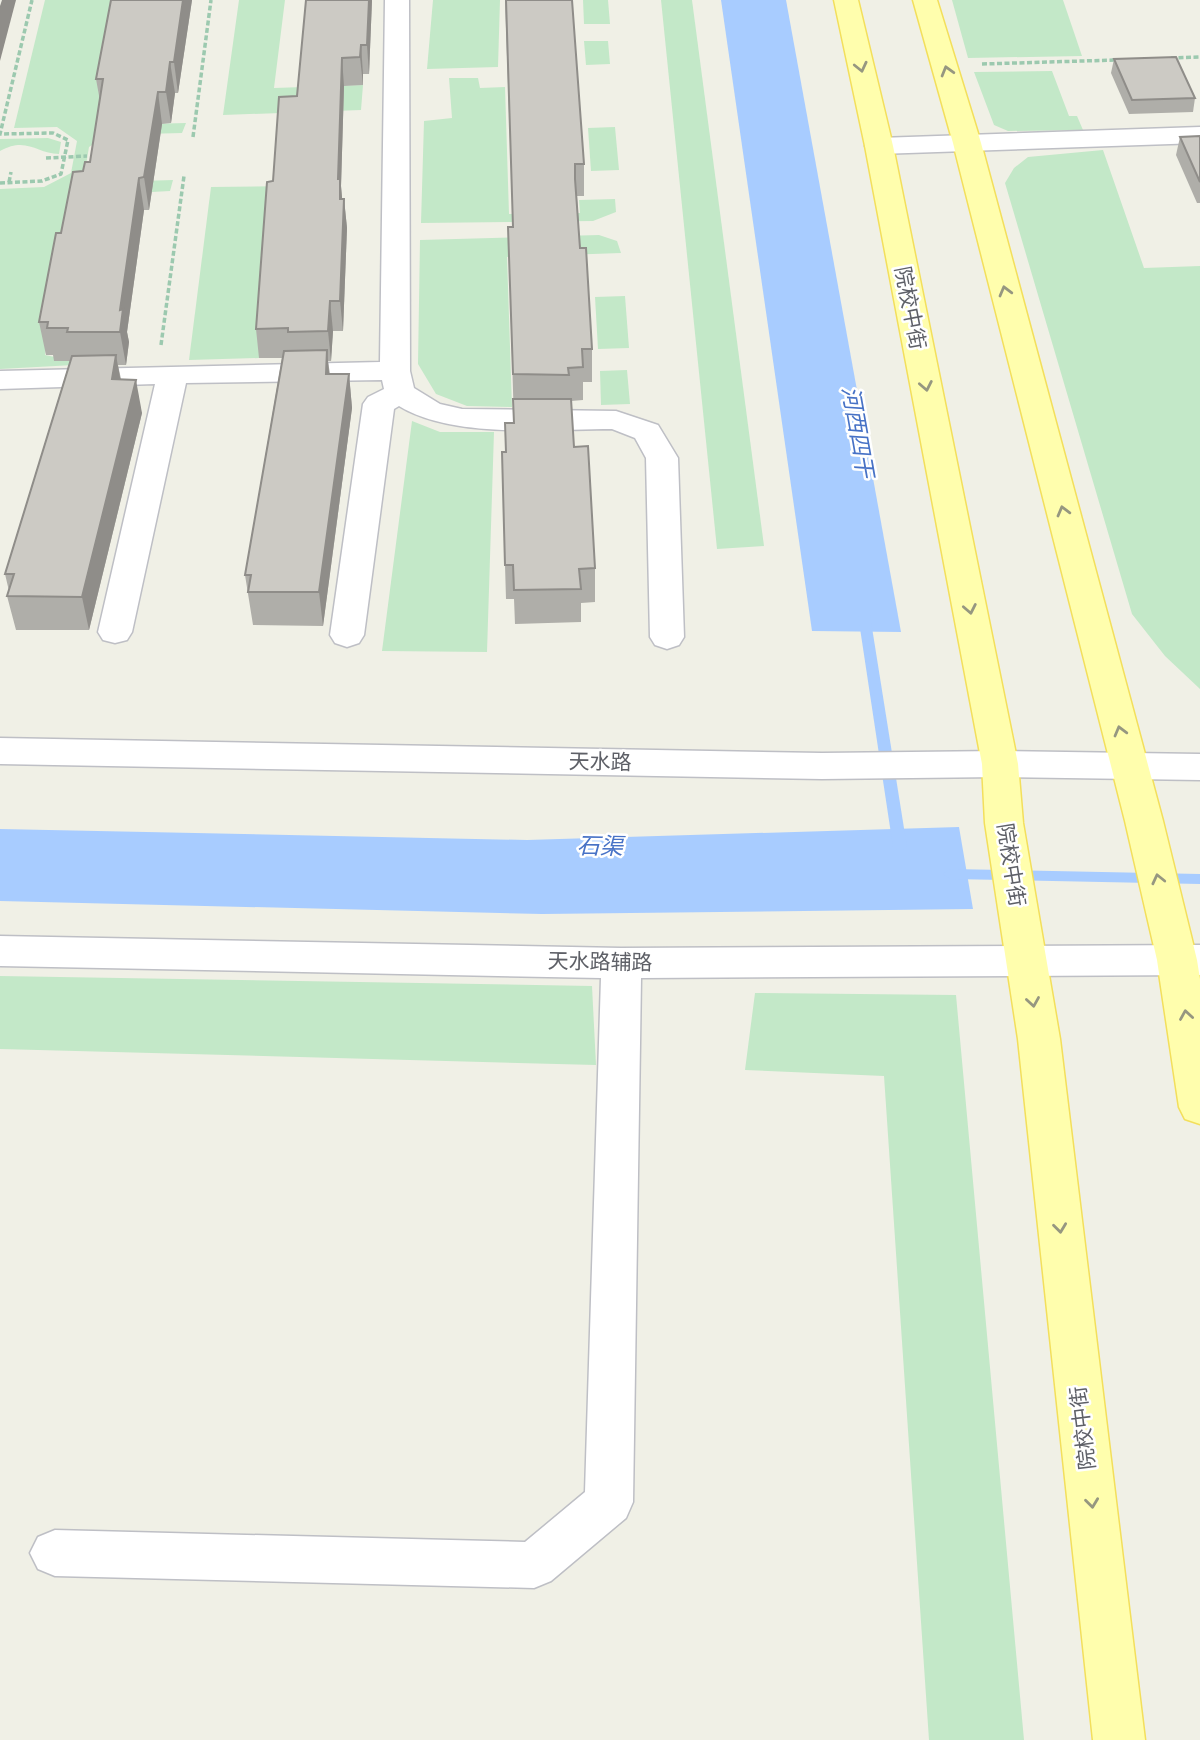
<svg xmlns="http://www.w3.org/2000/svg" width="1200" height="1740" font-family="'DejaVu Sans','Noto Sans SC',sans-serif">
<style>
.green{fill:#c3e8c8}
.water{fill:#a8ccff}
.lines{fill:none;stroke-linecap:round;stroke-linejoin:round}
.stream{fill:#a8ccff;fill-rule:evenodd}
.minor-casing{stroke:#bebfc5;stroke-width:3}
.major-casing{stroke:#f3df5c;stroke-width:3}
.path{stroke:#9cc9af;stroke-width:3.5;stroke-dasharray:5 2.5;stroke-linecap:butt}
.minor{fill:#fff;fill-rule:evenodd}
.major{fill:#fffead;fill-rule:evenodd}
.wall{fill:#afaea9}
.shaded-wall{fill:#8f8d89}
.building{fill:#cccac4;stroke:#8f8d89;stroke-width:2}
.oneway{stroke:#969780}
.labels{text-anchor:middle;stroke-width:5;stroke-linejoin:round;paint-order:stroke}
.street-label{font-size:21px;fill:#5e6067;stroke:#fff}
.water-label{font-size:23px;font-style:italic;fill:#4772c6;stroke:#fff}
</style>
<rect width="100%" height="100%" fill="#f0f0e6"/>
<g class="green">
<polygon points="45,0 131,0 107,125 186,123 182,133 107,135 89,147 85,171 109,182 173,180 170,191 152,192 49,332 45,355 75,361 74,365 0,369 0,189 44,187 71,173 77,141 57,127 14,128"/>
<polygon points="239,0 285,0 274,88 363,85 361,110 223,115"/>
<polygon points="433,0 500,0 498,67 427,69"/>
<polygon points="583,0 608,0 610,24 584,24"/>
<polygon points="661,0 692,0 764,546 717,549"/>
<polygon points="952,0 1063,0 1082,56 968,58"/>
<polygon points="584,41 608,41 610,64 586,65"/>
<polygon points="1052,71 1069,116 1077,116 1083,130 1008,131 994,125 974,72"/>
<polygon points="449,78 478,78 480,88 505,87 509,214 580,213 579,200 615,199 616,212 593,221 421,223 424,121 452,118"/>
<polygon points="615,127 619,170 591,171 588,128"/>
<path d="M48,138l13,4 -2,12c-22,0 -32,-18 -59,-3v-12z"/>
<polygon points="1103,150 1144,268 1200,266 1200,689 1165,656 1132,614 1005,183 1014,168 1028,157"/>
<polygon points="291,186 259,358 189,360 211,187"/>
<polygon points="599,235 617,241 621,253 507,257 512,407 467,406 436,394 418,364 420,240"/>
<polygon points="625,296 629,348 598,349 595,297"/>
<polygon points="627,370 630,404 601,405 600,371"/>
<polygon points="412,421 440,432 494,432 487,652 382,651"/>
<polygon points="0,976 592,986 596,1065 0,1049"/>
<polygon points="755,993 956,995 1024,1740 929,1740 884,1076 745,1070"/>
</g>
<g class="water">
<polygon points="721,0 786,0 901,632 812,631"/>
<polygon points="959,827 973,909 542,914 0,901 0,829 527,840"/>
</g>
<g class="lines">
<g class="stream">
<polygon points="864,611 870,615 907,847 900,852 893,847 858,615"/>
<polygon points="950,869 1200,874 1200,884 950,879 943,874"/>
</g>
<g class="minor-casing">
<g id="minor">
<path d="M385,0h24l1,371 4,17 26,16 22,5 154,2 42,14 20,33 6,179 -5,8 -12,4 -12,-4 -5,-8 -4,-179 -11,-20 -23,-9c-64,0 -159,10 -213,-23l-5,3 -30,226 -5,8 -12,4 -12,-4 -5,-8 33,-231 5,-7 16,-8 -2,-9 -196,3 -54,249 -5,8 -12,3 -12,-3 -5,-8 57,-248 -155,5v-18l380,-9z"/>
<polygon points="1200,127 1200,143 879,154 869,152 865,146 869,140 879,138"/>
<polygon points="0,738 822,753 1000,751 1200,754 1200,780 1000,777 822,779 0,764"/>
<polygon points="0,936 621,948 1200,945 1200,975 641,978 633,1502 626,1518 551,1581 534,1588 55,1576 38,1569 30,1553 38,1537 55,1530 525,1542 585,1492 601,978 0,966"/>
</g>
</g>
<g class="major-casing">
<g id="major">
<polygon points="834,0 858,0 893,146 1018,764 1023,823 1060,1039 1145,1740 1093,1740 1018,1039 985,823 982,764 865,146"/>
<polygon points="913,0 937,0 981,143 1163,821 1197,960 1200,979 1200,1124 1185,1119 1179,1107 1157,960 1125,821 953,143"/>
</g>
</g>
<g class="path">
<polyline points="1171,58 1200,57"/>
<polyline points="982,64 1116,60"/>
<polyline points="193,137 211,0"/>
<polyline points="46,158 87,156"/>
<polyline points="9,182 11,172"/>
<polyline points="0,183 42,181 61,174 68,140 53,133 0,134 32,0"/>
<polyline points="161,345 184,176"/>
</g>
<use href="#minor" class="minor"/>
<use href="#major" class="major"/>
</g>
<g class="wall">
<polygon points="111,0 192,0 178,93 175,93 171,123 162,124 149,210 144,210 127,332 129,342 126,365 118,365 121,379 142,413 89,630 16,630 7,596 9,591 5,574 70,361 54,361 53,355 46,355 39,322 61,233 90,162 100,101 96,79"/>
<polygon points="372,0 369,74 363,74 363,85 344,86 341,186 342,199 344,199 347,228 343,331 333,331 331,361 328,361 330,374 349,374 352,408 323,626 253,625 245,575 282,358 259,358 256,329 273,181 297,96"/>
<polygon points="505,0 584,164 584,196 577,196 580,248 592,349 592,382 583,382 583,400 571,401 574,447 595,568 595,602 581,603 581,622 515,624 514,599 506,599 505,565 506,452 514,423 508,227 513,227"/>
<polygon points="1114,59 1195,98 1193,112 1129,114 1111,73"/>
<polygon points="1200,136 1200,203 1197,203 1176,155 1180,137"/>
</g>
<g class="shaded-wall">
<polygon points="2,0 16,0 0,61 0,6"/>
<polygon points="183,0 192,0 178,93 174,62"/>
<polygon points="369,0 372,0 369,74 367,45"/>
<polygon points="361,45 363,74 363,85 360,57"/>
<polygon points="342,58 344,86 341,186 343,208 342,228 338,179"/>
<polygon points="170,62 175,93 171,123 166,92"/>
<polygon points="158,92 162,124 149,210 144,177"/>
<polygon points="139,178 144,210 127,332 129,342 126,365 120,332 120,310"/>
<polygon points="344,199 347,228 343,331 340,301"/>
<polygon points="330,301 333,331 331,361 328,331"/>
<polygon points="327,350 330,383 326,374"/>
<polygon points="116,355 122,388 112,379"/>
<polygon points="349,374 352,408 323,626 319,592"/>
<polygon points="136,380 142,413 89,630 82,597"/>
</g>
<g class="building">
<polygon points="111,0 183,0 174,62 170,62 166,92 158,92 144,177 139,178 120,310 123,309 120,332 67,332 68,328 47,328 48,322 39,322 56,233 61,233 73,172 83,171 85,162 90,162 103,79 96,79"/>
<polygon points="306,0 369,0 367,45 361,45 360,57 342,58 338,179 340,179 340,199 344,199 340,301 330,301 328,331 288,332 288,328 256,329 267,182 273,181 279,97 297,96"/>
<polygon points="506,0 572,0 584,164 575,164 575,179 580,248 586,248 592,349 582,349 583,367 568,368 569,375 513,374 508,227 513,227"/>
<polygon points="1176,57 1195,98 1132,100 1114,59"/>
<polygon points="1200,136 1200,182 1180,137"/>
<polygon points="327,350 326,374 349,374 319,592 248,592 251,575 245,575 284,351"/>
<polygon points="116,355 112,379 136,380 82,597 7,596 14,574 5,574 72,356"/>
<polygon points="513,399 571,399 574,447 588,446 595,568 579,569 581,589 514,590 513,565 505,565 502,452 506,452 505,423 514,423"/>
</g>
<defs><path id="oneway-chevron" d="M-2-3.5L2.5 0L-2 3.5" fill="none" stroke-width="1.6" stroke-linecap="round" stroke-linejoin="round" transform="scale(1.75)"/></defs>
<g class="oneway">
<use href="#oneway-chevron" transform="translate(861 67) rotate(77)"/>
<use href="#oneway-chevron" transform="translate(947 71) rotate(-106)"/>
<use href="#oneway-chevron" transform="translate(1005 291) rotate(-105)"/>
<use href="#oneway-chevron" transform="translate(926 386) rotate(79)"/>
<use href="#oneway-chevron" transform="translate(1063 511) rotate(-105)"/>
<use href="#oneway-chevron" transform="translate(970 609) rotate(79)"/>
<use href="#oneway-chevron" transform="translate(1120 731) rotate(-105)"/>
<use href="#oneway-chevron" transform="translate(1158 879) rotate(-103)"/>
<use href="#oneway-chevron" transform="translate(1033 1002) rotate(81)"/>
<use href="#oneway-chevron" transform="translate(1186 1015) rotate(-99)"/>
<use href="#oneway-chevron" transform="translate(1060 1228) rotate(83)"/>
<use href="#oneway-chevron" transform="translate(1092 1503) rotate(83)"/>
</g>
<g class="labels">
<g class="street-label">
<text transform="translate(910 308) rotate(79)" y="7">院校中街</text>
<text transform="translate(600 762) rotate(1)" y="7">天水路</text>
<text transform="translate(1011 865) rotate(81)" y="7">院校中街</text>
<text transform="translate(600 962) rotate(1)" y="7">天水路辅路</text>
<text transform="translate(1083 1428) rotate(-97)" y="7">院校中街</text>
</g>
<g class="water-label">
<text transform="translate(858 432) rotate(80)" y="8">河西四干</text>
<text transform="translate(600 846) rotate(1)" y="8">石渠</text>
</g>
</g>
</svg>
